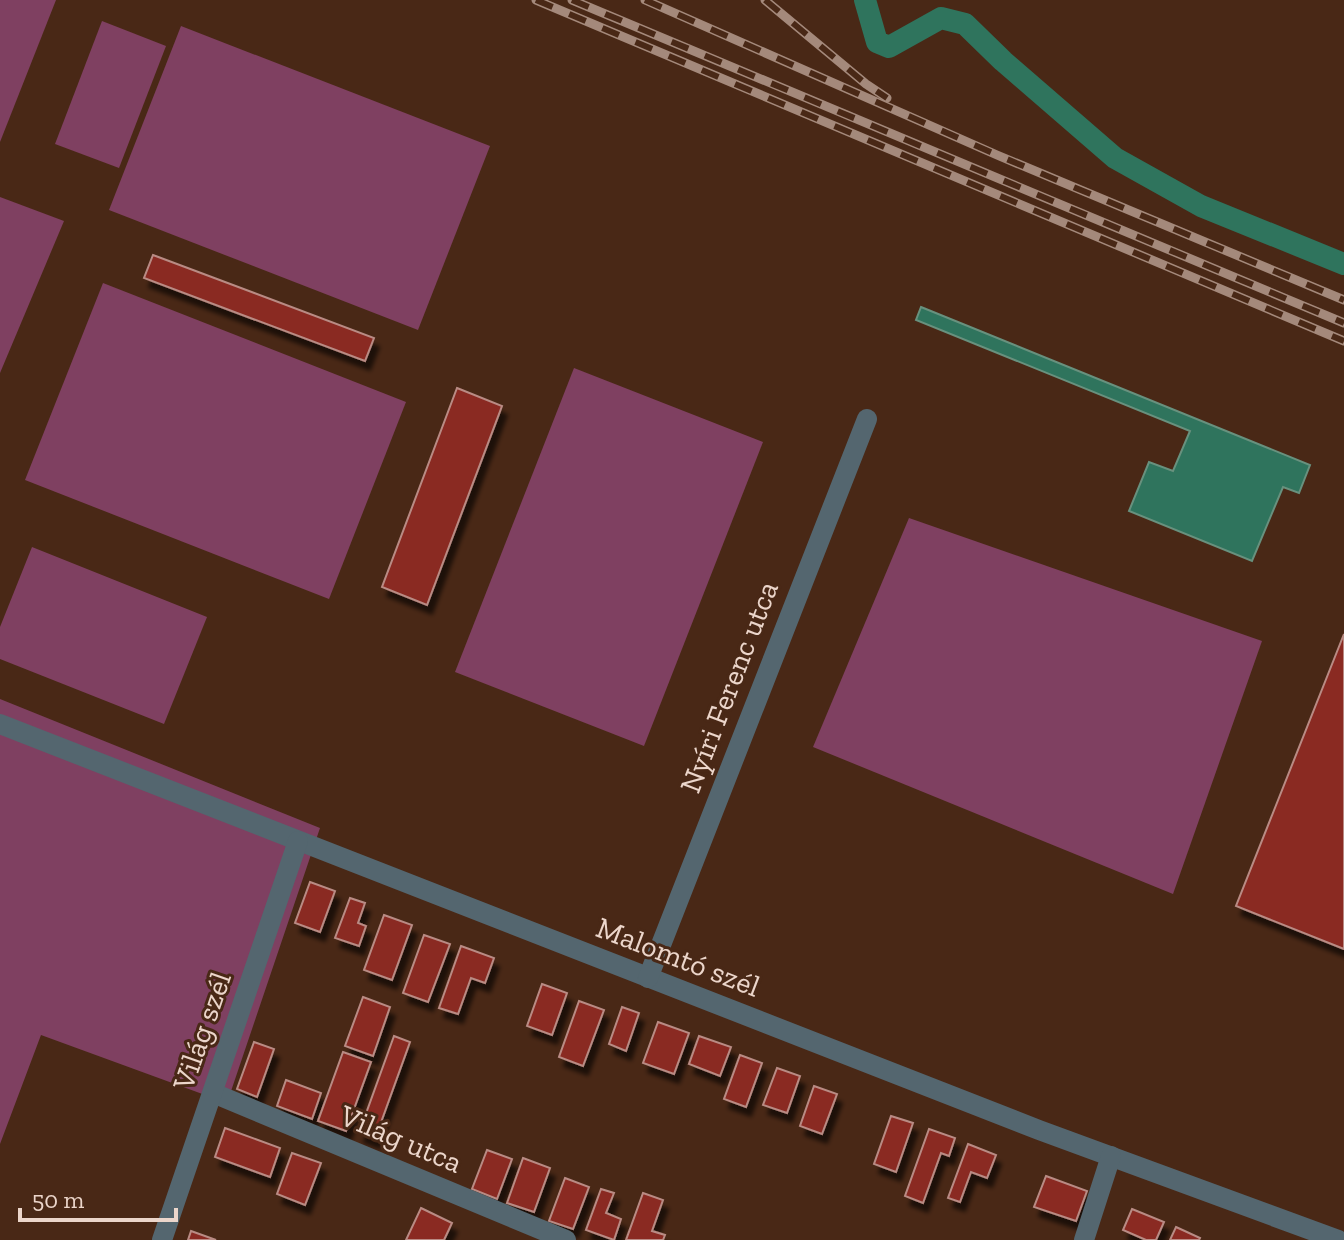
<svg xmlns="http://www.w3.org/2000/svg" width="1344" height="1240" font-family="'Zilla Slab',serif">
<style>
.green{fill:#7f4061}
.water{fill:#2f745d;stroke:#68917e;stroke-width:2}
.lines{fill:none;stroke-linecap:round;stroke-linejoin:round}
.canal{stroke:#2f745d;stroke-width:22}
.building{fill:#8a2a22;stroke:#b98b84;stroke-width:2;filter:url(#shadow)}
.minor{stroke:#54666f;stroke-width:20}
.rail-casing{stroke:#a4897b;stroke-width:9}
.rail{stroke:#492816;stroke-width:6;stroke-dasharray:18;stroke-linecap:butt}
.labels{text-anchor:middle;stroke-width:6;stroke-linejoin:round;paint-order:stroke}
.street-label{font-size:30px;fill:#ecd6cb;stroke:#492816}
</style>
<defs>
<filter id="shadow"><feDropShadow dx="5" dy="9" stdDeviation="2" flood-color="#0009"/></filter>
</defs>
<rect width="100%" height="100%" fill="#492816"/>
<g class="green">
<polygon points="0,0 56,0 0,142"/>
<polygon points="102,21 166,46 119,168 55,144"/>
<polygon points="181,26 490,146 418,330 109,210"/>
<polygon points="0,197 64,221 0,373"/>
<polygon points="103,283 406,402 329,599 25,480"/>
<polygon points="574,368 763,442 644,746 455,672"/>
<polygon points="909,518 1262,641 1173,894 813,747"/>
<polygon points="32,547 207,617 164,724 0,659 0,627"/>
<polygon points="0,699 320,828 227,1103 41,1035 0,1144"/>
</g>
<polygon class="water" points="921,307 1310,465 1299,493 1283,487 1252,561 1129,511 1149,462 1173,471 1190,431 916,320"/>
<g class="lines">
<polyline class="canal" points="865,0 877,42 889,47 941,18 965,24 1003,61 1115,158 1201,206 1344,264"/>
</g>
<g class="building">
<polygon points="153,255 374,338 365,361 144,278"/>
<polygon points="457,388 502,406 427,605 382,587"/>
<polygon points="1344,634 1344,949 1236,906"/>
<polygon points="310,882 335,891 320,932 295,923"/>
<polygon points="350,898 365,903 358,923 366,926 359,946 335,938"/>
<polygon points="384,915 412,925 392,980 364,970"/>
<polygon points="424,935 450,944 428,1002 403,993"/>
<polygon points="461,946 494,958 485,983 471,978 458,1014 439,1008"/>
<polygon points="542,984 567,993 552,1035 527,1026"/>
<polygon points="363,997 390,1007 373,1056 345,1046"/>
<polygon points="579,1001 604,1010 583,1066 559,1057"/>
<polygon points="622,1007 639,1013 626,1051 609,1044"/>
<polygon points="658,1022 689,1033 674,1074 643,1063"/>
<polygon points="394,1036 410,1042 375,1139 359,1133"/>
<polygon points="699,1036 731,1047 720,1076 689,1064"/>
<polygon points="254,1042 274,1049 257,1097 237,1089"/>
<polygon points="343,1052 371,1062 346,1131 318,1121"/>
<polygon points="740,1055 762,1063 746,1107 724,1099"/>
<polygon points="777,1068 800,1076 787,1113 763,1105"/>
<polygon points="286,1080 321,1093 312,1119 277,1106"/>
<polygon points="814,1086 837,1094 822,1134 800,1126"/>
<polygon points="891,1116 913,1123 896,1172 874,1164"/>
<polygon points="225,1128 280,1148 270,1177 215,1157"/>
<polygon points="929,1129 955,1138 949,1156 941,1153 923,1203 905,1196"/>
<polygon points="968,1144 996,1155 987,1178 971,1172 960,1202 948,1198"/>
<polygon points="487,1150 512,1159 497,1199 472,1189"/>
<polygon points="292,1153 321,1163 305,1205 277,1194"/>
<polygon points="523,1158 550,1168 534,1212 507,1203"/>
<polygon points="1046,1176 1087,1191 1076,1221 1034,1207"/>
<polygon points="565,1178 589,1187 573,1229 549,1221"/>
<polygon points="601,1189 614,1193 606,1213 621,1219 614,1240 586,1230"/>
<polygon points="643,1193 663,1200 652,1231 665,1235 663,1240 626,1240"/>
<polygon points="421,1208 452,1223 444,1240 406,1240"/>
<polygon points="1132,1209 1164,1222 1156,1240 1146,1240 1123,1230"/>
<polygon points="1176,1227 1200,1238 1199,1240 1170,1240"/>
<polygon points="191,1231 216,1240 188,1240"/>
</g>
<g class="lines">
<g class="minor">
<polyline points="0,724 1039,1130 1338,1240"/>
<polyline points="648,978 867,419"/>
<polyline points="213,1093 566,1240"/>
<polyline points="162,1240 298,841"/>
<polyline points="1084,1240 1111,1156"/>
</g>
<g class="rail-casing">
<g id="rail">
<polyline points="536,0 1344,341"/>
<polyline points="572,0 1344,323"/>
<polyline points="645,0 997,155 1344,300"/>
<polyline points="765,0 866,84 887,98"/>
</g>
</g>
<use href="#rail" class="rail"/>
</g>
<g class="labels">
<g class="street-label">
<text transform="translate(729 687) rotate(-69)" y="10">Nyíri Ferenc utca</text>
<text transform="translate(678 957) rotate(21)" y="10">Malomtó szél</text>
<text transform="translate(202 1031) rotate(-71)" y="10">Világ szél</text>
<text transform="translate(401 1139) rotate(23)" y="10">Világ utca</text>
</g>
</g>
<path d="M20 1208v12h156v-12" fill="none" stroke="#ecd6cb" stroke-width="4"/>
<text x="32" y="1208" font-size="24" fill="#ecd6cb" stroke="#492816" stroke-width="6" paint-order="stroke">50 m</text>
</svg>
